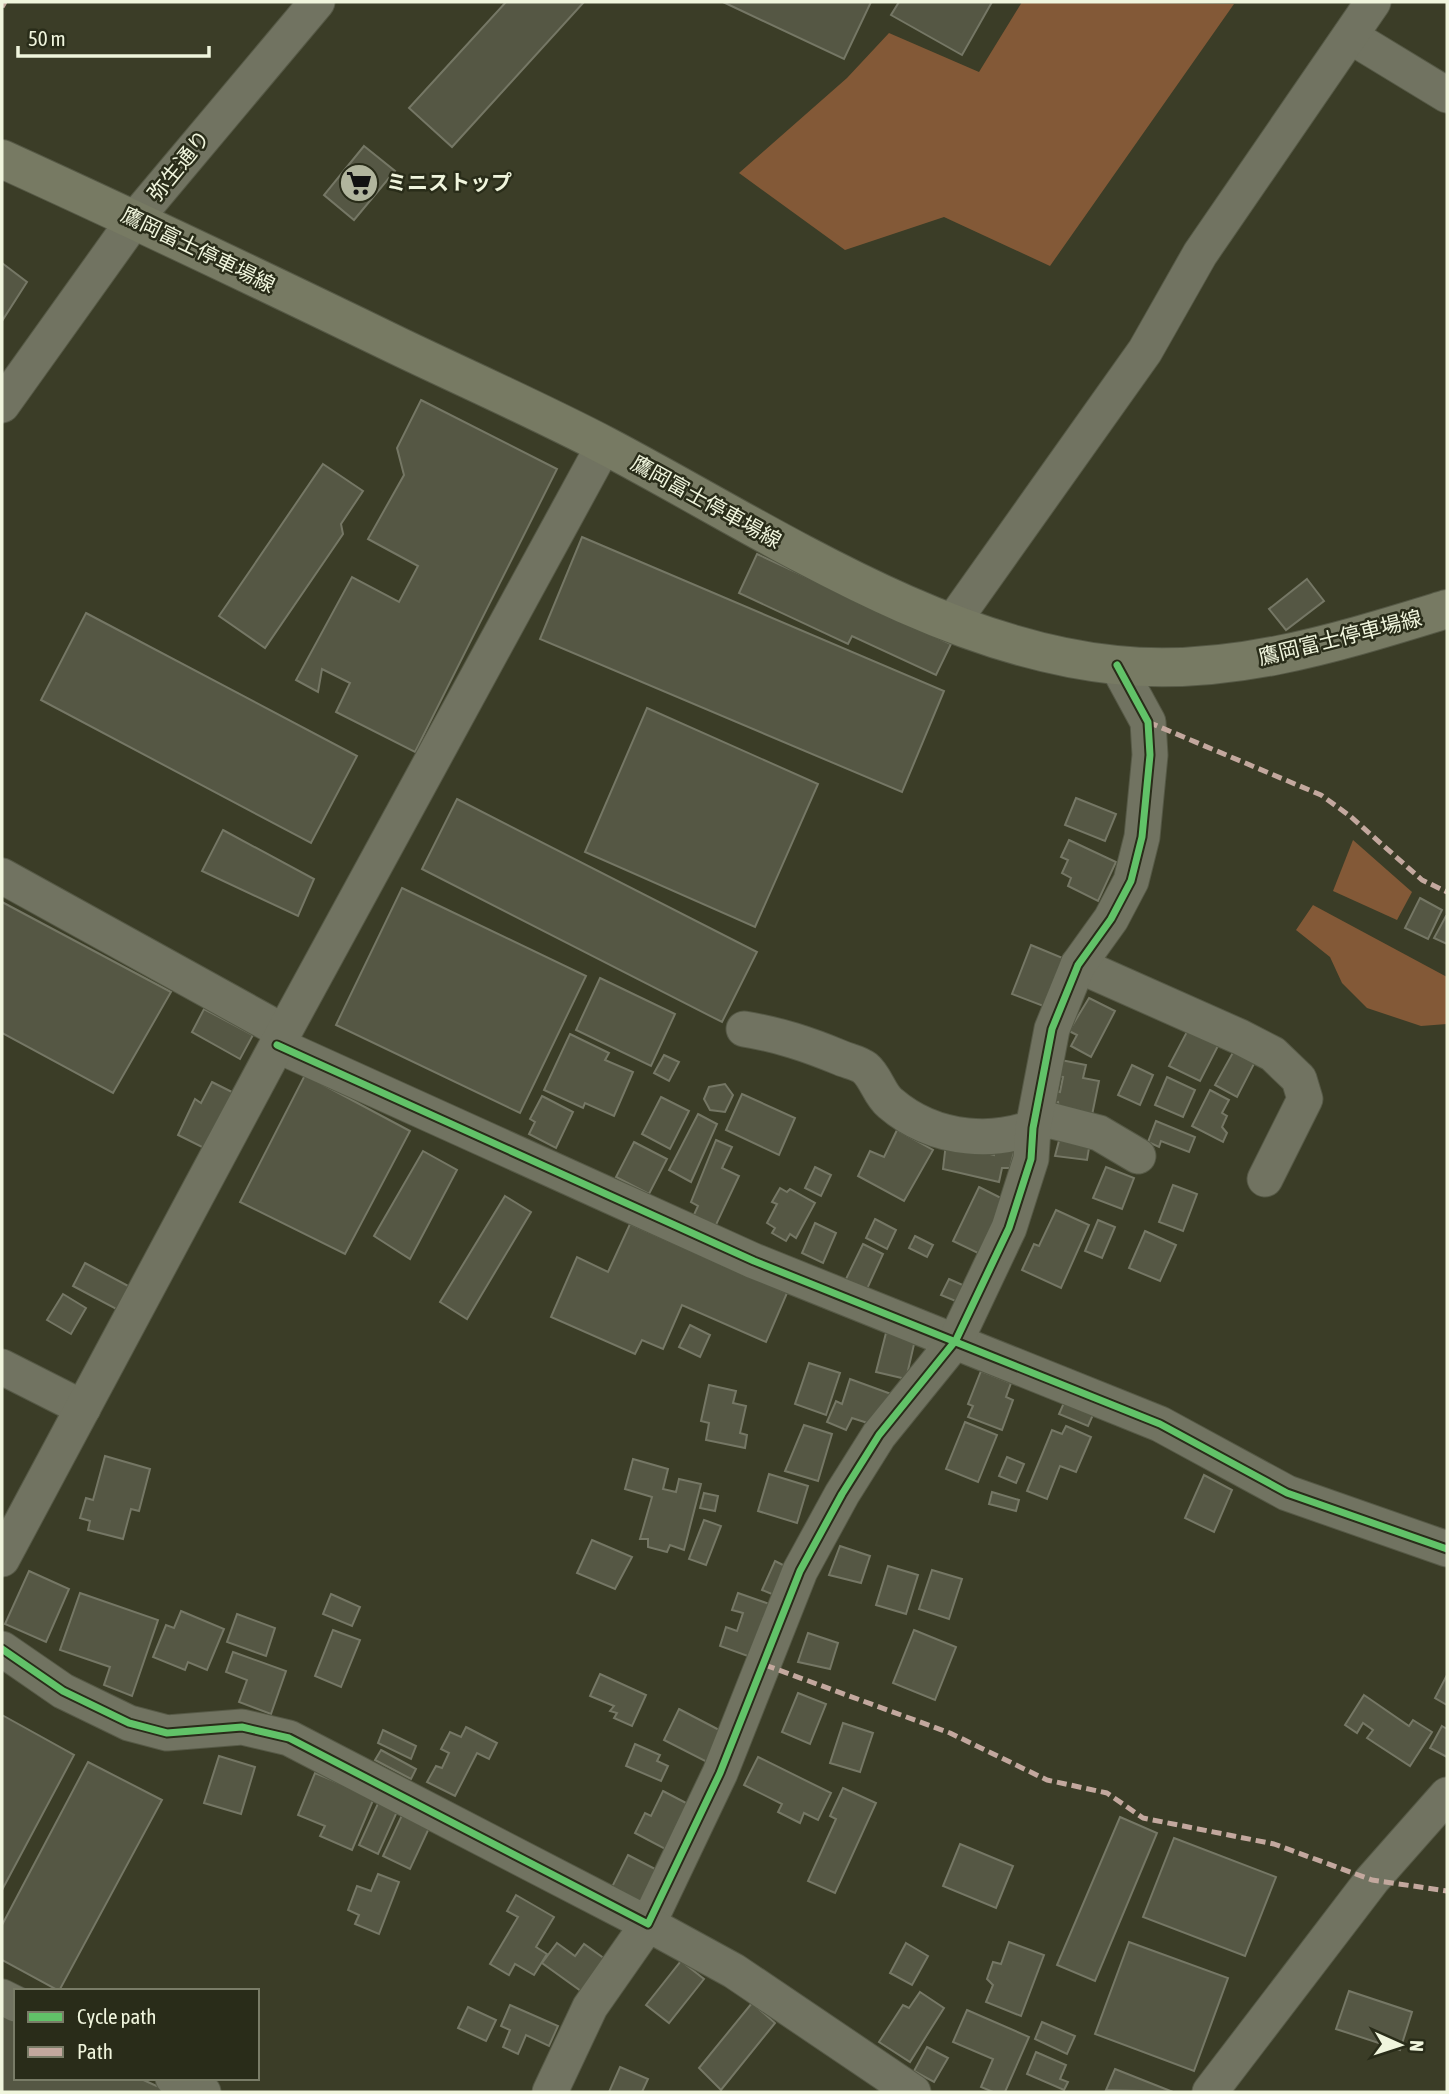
<svg xmlns="http://www.w3.org/2000/svg" width="1449" height="2094" font-family="'Asap Condensed','Noto Sans JP',sans-serif">
<style>
.green{fill:#835937}
.building{fill:#555744;stroke:#757765;stroke-width:2}
.lines{fill:none;stroke-linecap:round;stroke-linejoin:round}
.minor-casing{stroke:#565946;stroke-width:37}
.major-casing{stroke:#565946;stroke-width:40}
.minor{stroke:#717361;stroke-width:35}
.major{stroke:#777a63;stroke-width:38}
.quiet{stroke:#c3a89e;stroke-width:5;stroke-dasharray:10 5;stroke-linecap:butt}
.cycleway-casing{stroke:#292c19;stroke-width:11}
.cycleway{stroke:#61c268;stroke-width:7}
.labels{text-anchor:middle;stroke-width:5;stroke-linejoin:round;paint-order:stroke}
.street-label{font-size:21px;fill:#f0f5dd;stroke:#292c19}
.poi-label{font-size:21px;font-weight:bold;fill:#f0f5dd;stroke:#292c19;text-anchor:start}
</style>
<rect width="100%" height="100%" fill="#3b3d27"/>
<g class="green">
<polygon points="1022,2 1234,4 1050,266 944,217 845,250 739,173 847,78 889,33 979,72"/>
<polygon points="1353,840 1412,892 1397,920 1333,891"/>
<polygon points="1313,905 1447,977 1447,1024 1421,1026 1367,1008 1342,983 1330,957 1296,930"/>
</g>
<g class="building">
<polygon points="506,2 584,2 452,147 409,108"/>
<polygon points="723,2 871,2 844,59"/>
<polygon points="899,2 992,2 962,55 891,15"/>
<polygon points="364,146 395,171 354,220 324,195"/>
<polygon points="2,263 27,282 2,321"/>
<polygon points="421,400 557,469 415,752 336,712 350,683 322,669 318,692 296,680 352,577 399,602 418,566 368,539 404,475 397,448"/>
<polygon points="323,464 363,491 341,524 343,534 265,648 219,616"/>
<polygon points="582,537 944,691 902,792 540,639"/>
<polygon points="757,554 951,644 936,675 852,636 848,644 739,593"/>
<polygon points="1307,579 1324,601 1286,630 1269,609"/>
<polygon points="86,613 357,756 311,843 41,700"/>
<polygon points="647,708 818,784 755,927 585,852"/>
<polygon points="1076,798 1116,814 1105,841 1065,825"/>
<polygon points="457,799 757,952 722,1022 422,869"/>
<polygon points="223,830 314,879 298,916 202,871"/>
<polygon points="1069,840 1116,862 1098,901 1068,886 1071,878 1062,873 1068,860 1061,857"/>
<polygon points="402,888 586,976 520,1113 336,1025"/>
<polygon points="1420,898 1442,910 1428,939 1405,928"/>
<polygon points="2,902 171,992 113,1093 2,1033"/>
<polygon points="1446,916 1447,916 1447,944 1434,938"/>
<polygon points="1031,945 1065,959 1046,1007 1012,994"/>
<polygon points="600,978 675,1014 651,1066 576,1030"/>
<polygon points="1089,998 1115,1011 1091,1057 1071,1046 1077,1035 1069,1031"/>
<polygon points="204,1009 253,1035 240,1059 192,1032"/>
<polygon points="1190,1026 1220,1042 1200,1081 1169,1066"/>
<polygon points="570,1034 609,1053 605,1060 633,1072 614,1116 585,1103 583,1108 544,1090"/>
<polygon points="1236,1047 1257,1058 1237,1097 1215,1085"/>
<polygon points="664,1055 679,1062 669,1081 654,1073"/>
<polygon points="1061,1060 1086,1065 1083,1078 1099,1081 1092,1115 1059,1108 1058,1102 1052,1104 1054,1091 1060,1092 1063,1077 1058,1076"/>
<polygon points="1132,1065 1153,1075 1140,1105 1118,1095"/>
<polygon points="305,1075 410,1131 345,1254 240,1202"/>
<polygon points="1167,1077 1195,1090 1183,1117 1155,1105"/>
<polygon points="212,1082 238,1095 210,1151 178,1135 195,1099 201,1103"/>
<polygon points="725,1084 733,1095 725,1112 710,1110 704,1099 709,1087"/>
<polygon points="1210,1090 1229,1100 1222,1113 1227,1116 1222,1127 1227,1133 1223,1142 1192,1126"/>
<polygon points="742,1094 795,1118 779,1155 726,1130"/>
<polygon points="542,1096 573,1112 556,1148 529,1134 535,1122 530,1119"/>
<polygon points="661,1097 689,1111 670,1149 642,1134"/>
<polygon points="698,1114 717,1124 691,1182 669,1170"/>
<polygon points="1156,1121 1195,1137 1189,1152 1161,1141 1159,1147 1148,1142"/>
<polygon points="897,1130 933,1150 904,1201 858,1176 870,1151 884,1157"/>
<polygon points="1060,1137 1090,1142 1087,1160 1055,1156"/>
<polygon points="716,1140 732,1147 722,1168 739,1176 714,1229 692,1219 698,1206 691,1202"/>
<polygon points="1017,1140 1010,1168 1002,1168 999,1182 943,1169 946,1143 994,1155 995,1147"/>
<polygon points="634,1142 667,1159 649,1194 616,1177"/>
<polygon points="423,1151 457,1170 410,1259 374,1236"/>
<polygon points="815,1167 831,1175 821,1196 805,1188"/>
<polygon points="1106,1167 1134,1178 1122,1209 1093,1198"/>
<polygon points="1173,1185 1197,1194 1183,1231 1159,1222"/>
<polygon points="979,1187 1005,1200 980,1254 953,1241"/>
<polygon points="780,1188 787,1192 790,1189 815,1203 796,1238 790,1234 786,1241 772,1233 775,1228 767,1223 777,1204 772,1202"/>
<polygon points="505,1196 531,1212 467,1319 440,1302"/>
<polygon points="1056,1210 1089,1225 1061,1288 1022,1270 1034,1244 1039,1246"/>
<polygon points="875,1219 896,1230 887,1249 866,1238"/>
<polygon points="1098,1220 1115,1227 1102,1258 1085,1251"/>
<polygon points="815,1223 836,1233 823,1263 802,1253"/>
<polygon points="630,1224 787,1293 766,1342 682,1305 663,1349 642,1340 635,1354 551,1317 577,1257 608,1272"/>
<polygon points="1145,1231 1176,1245 1160,1281 1129,1268"/>
<polygon points="915,1236 933,1245 927,1257 909,1248"/>
<polygon points="863,1244 883,1254 866,1291 845,1281"/>
<polygon points="85,1263 132,1288 120,1311 73,1286"/>
<polygon points="949,1279 965,1286 958,1302 941,1295"/>
<polygon points="63,1294 86,1308 71,1334 47,1320"/>
<polygon points="690,1325 710,1335 700,1357 679,1347"/>
<polygon points="886,1333 915,1340 906,1379 876,1372"/>
<polygon points="809,1363 840,1373 826,1415 795,1404"/>
<polygon points="981,1371 1011,1383 1006,1397 1013,1400 1002,1430 968,1417 973,1406 968,1404"/>
<polygon points="850,1379 894,1395 874,1425 852,1418 846,1430 827,1422 836,1401 842,1404"/>
<polygon points="709,1385 736,1391 733,1403 746,1406 740,1433 747,1435 745,1448 706,1440 709,1423 701,1421"/>
<polygon points="1067,1396 1096,1408 1088,1426 1059,1414"/>
<polygon points="965,1422 997,1435 978,1482 946,1469"/>
<polygon points="804,1425 832,1434 818,1481 785,1471"/>
<polygon points="1066,1426 1091,1437 1076,1472 1060,1466 1047,1499 1027,1491 1052,1430 1062,1434"/>
<polygon points="105,1456 150,1469 139,1511 131,1509 123,1539 88,1530 90,1521 80,1518 86,1498 93,1500"/>
<polygon points="1007,1457 1024,1464 1016,1483 999,1476"/>
<polygon points="633,1459 668,1469 663,1489 676,1492 679,1479 701,1484 684,1550 670,1545 667,1552 648,1547 648,1539 640,1539 652,1497 625,1489"/>
<polygon points="769,1474 808,1486 797,1523 758,1511"/>
<polygon points="1204,1475 1232,1490 1214,1532 1185,1518"/>
<polygon points="992,1492 1019,1500 1016,1511 989,1504"/>
<polygon points="704,1493 718,1496 715,1511 700,1508"/>
<polygon points="704,1520 721,1526 706,1565 689,1559"/>
<polygon points="592,1540 632,1557 615,1589 577,1573"/>
<polygon points="840,1546 870,1556 861,1583 829,1575"/>
<polygon points="775,1561 791,1569 779,1597 762,1590"/>
<polygon points="888,1566 918,1575 906,1614 876,1605"/>
<polygon points="932,1570 962,1579 949,1619 919,1609"/>
<polygon points="29,1571 69,1589 46,1642 5,1624"/>
<polygon points="80,1593 158,1620 132,1696 104,1685 110,1667 60,1650"/>
<polygon points="738,1593 775,1606 756,1659 720,1646 726,1627 737,1631 743,1613 732,1610"/>
<polygon points="331,1594 360,1607 352,1626 323,1614"/>
<polygon points="181,1611 224,1629 207,1670 188,1662 185,1670 153,1657 166,1625 174,1628"/>
<polygon points="237,1614 275,1628 266,1656 227,1642"/>
<polygon points="333,1630 360,1640 341,1687 315,1676"/>
<polygon points="914,1630 956,1647 935,1700 893,1683"/>
<polygon points="808,1633 838,1643 830,1669 798,1662"/>
<polygon points="233,1652 286,1671 271,1714 239,1702 247,1680 226,1672"/>
<polygon points="600,1674 646,1695 632,1726 614,1718 617,1713 610,1711 614,1706 590,1696"/>
<polygon points="1447,1675 1447,1705 1435,1698"/>
<polygon points="798,1693 826,1704 810,1744 782,1732"/>
<polygon points="1364,1695 1409,1726 1413,1720 1432,1732 1410,1766 1367,1738 1373,1730 1363,1723 1357,1733 1345,1725"/>
<polygon points="679,1709 725,1733 709,1763 664,1740"/>
<polygon points="2,1715 74,1755 2,1890"/>
<polygon points="843,1723 873,1733 860,1772 830,1763"/>
<polygon points="1442,1726 1447,1729 1447,1757 1430,1748"/>
<polygon points="466,1727 497,1743 489,1759 477,1753 455,1796 427,1782 436,1766 442,1768 449,1753 441,1749 450,1732 461,1737"/>
<polygon points="383,1730 416,1746 411,1759 378,1743"/>
<polygon points="635,1744 660,1755 657,1761 668,1766 661,1781 626,1766"/>
<polygon points="381,1750 416,1769 411,1779 375,1760"/>
<polygon points="219,1756 255,1767 241,1814 204,1803"/>
<polygon points="758,1757 831,1793 818,1820 804,1813 800,1823 778,1812 782,1804 744,1785"/>
<polygon points="88,1762 162,1800 59,1991 2,1960 2,1925"/>
<polygon points="315,1773 374,1798 352,1850 320,1836 325,1826 298,1815"/>
<polygon points="843,1788 876,1803 835,1893 808,1881 836,1819 830,1816"/>
<polygon points="663,1791 690,1805 667,1850 635,1833 645,1813 651,1816"/>
<polygon points="381,1797 400,1805 378,1854 359,1845"/>
<polygon points="403,1813 430,1826 410,1869 383,1856"/>
<polygon points="1120,1817 1157,1833 1095,1981 1057,1965"/>
<polygon points="1174,1838 1276,1877 1245,1956 1143,1917"/>
<polygon points="960,1844 1013,1866 996,1908 943,1886"/>
<polygon points="628,1855 657,1870 639,1904 611,1889"/>
<polygon points="378,1874 399,1882 379,1934 355,1924 359,1915 348,1910 357,1886 371,1891"/>
<polygon points="516,1895 554,1917 536,1947 547,1954 534,1975 515,1964 509,1975 490,1964 518,1917 507,1911"/>
<polygon points="1009,1942 1044,1955 1021,2016 986,2002 993,1985 987,1979 993,1962 1001,1964"/>
<polygon points="1129,1942 1228,1978 1194,2071 1095,2034"/>
<polygon points="557,1943 575,1956 584,1944 605,1959 581,1991 542,1963"/>
<polygon points="906,1943 928,1956 912,1985 890,1973"/>
<polygon points="681,1961 704,1979 669,2023 646,2005"/>
<polygon points="1349,1991 1412,2012 1400,2050 1336,2029"/>
<polygon points="920,1992 944,2008 910,2062 879,2042 903,2005 909,2008"/>
<polygon points="752,2003 775,2023 721,2090 699,2068"/>
<polygon points="510,2005 558,2026 549,2046 526,2035 518,2054 503,2047 510,2030 501,2026"/>
<polygon points="468,2007 496,2020 486,2041 458,2028"/>
<polygon points="967,2010 1029,2037 1005,2092 993,2092 981,2087 993,2059 953,2042"/>
<polygon points="2,2015 16,2021 16,2078 139,2078 170,2092 2,2092"/>
<polygon points="1042,2022 1075,2036 1067,2054 1035,2039"/>
<polygon points="927,2047 948,2058 934,2082 914,2071"/>
<polygon points="1036,2052 1066,2065 1060,2079 1068,2082 1064,2090 1027,2074"/>
<polygon points="620,2067 648,2079 642,2092 609,2092"/>
<polygon points="1115,2069 1173,2092 1106,2090"/>
</g>
<g class="lines">
<g class="minor-casing">
<g id="minor">
<polyline points="1350,36 1447,95"/>
<polyline points="2,405 135,219 317,2"/>
<polyline points="952,623 1145,351 1200,254 1373,2"/>
<polyline points="2,876 284,1032"/>
<polyline points="1078,965 1240,1037 1273,1054 1299,1079 1305,1099 1265,1179"/>
<path d="M744,1029c36,6 63,15 97,29 7,3 18,5 24,10 11,9 14,26 25,35 44,38 109,44 159,17l50,13 39,23"/>
<polyline points="277,1045 754,1261 1160,1424 1287,1493 1447,1549"/>
<polyline points="2,1367 83,1408"/>
<polyline points="2,1559 284,1032 604,445"/>
<polyline points="2,1649 63,1691 129,1723 167,1733 242,1727 289,1738 648,1924 720,1773 800,1571 842,1494 879,1435 956,1340 1009,1228 1031,1159 1033,1128 1052,1029 1078,965 1111,919 1131,881 1142,837 1150,755 1148,722 1117,665"/>
<polyline points="2,1997 16,2004"/>
<polyline points="173,2078 203,2092"/>
<polyline points="550,2092 590,2007 648,1924 734,1971 913,2092"/>
<polyline points="1210,2092 1372,1880 1447,1795"/>
</g>
</g>
<g class="major-casing">
<path id="major" d="M2,159c134,61 266,124 398,188 69,33 139,64 206,99 156,82 331,201 510,219 114,12 223,-23 331,-56"/>
</g>
<use href="#minor" class="minor"/>
<use href="#major" class="major"/>
<g class="quiet">
<polyline points="2,7 5,2"/>
<polyline points="1148,722 1321,795 1350,816 1422,880 1447,892"/>
<polyline points="765,1665 950,1733 1047,1780 1107,1793 1143,1818 1274,1844 1372,1880 1447,1891"/>
</g>
<g class="cycleway-casing">
<g id="cycleway">
<polyline points="277,1045 754,1261 1160,1424 1287,1493 1447,1549"/>
<polyline points="2,1649 63,1691 129,1723 167,1733 242,1727 289,1738 648,1924 720,1773 800,1571 842,1494 879,1435 956,1340 1009,1228 1031,1159 1033,1128 1052,1029 1078,965 1111,919 1131,881 1142,837 1150,755 1148,722 1117,665"/>
</g>
</g>
<use href="#cycleway" class="cycleway"/>
</g>
<defs>
<g id="supermarket-disc" transform="scale(2.0125)"><circle r="9.5" fill="#b1b59d" stroke="#292c19"/><path d="M-6-5.5h2.5l.6 2H6L4.5 2H-2.5L-4.4-4H-6ZM-1.5 3.2a1.3 1.3 0 1 0 .1 0ZM3 3.2a1.3 1.3 0 1 0 .1 0Z" fill="#111"/></g>
</defs>
<g fill-rule="evenodd">
<use href="#supermarket-disc" x="359" y="183"/>
</g>
<g class="labels">
<g class="street-label">
<text transform="translate(179 166) rotate(-51)" y="7">弥生通り</text>
<text transform="translate(198 250) rotate(26)" y="7">鷹岡富士停車場線</text>
<text transform="translate(706 502) rotate(29)" y="7">鷹岡富士停車場線</text>
<text transform="translate(1340 638) rotate(-14)" y="7">鷹岡富士停車場線</text>
</g>
<g class="poi-label">
<text x="386" y="190">ミニストップ</text>
</g>
</g>
<rect width="1449" height="2094" fill="none" stroke="#f0f5dd" stroke-width="7"/>
<rect x="14" y="1989" width="245" height="91" fill="#292c19" stroke="#797c67" stroke-width="2"/>
<rect x="28" y="2012" width="35" height="10" fill="#61c268" stroke="#797c67" stroke-width="2"/>
<text x="77" y="2024" font-size="21" fill="#f0f5dd">Cycle path</text>
<rect x="28" y="2047" width="35" height="10" fill="#c3a89e" stroke="#797c67" stroke-width="2"/>
<text x="77" y="2059" font-size="21" fill="#f0f5dd">Path</text>
<g transform="translate(1400 2045) rotate(93)" stroke="#292c19" stroke-width="5" paint-order="stroke">
<path d="M0-5L12 26L0 18L-12 26Z" fill="#f0f5dd"/>
<text y="-10" font-size="19" font-weight="bold" text-anchor="middle" fill="#f0f5dd">N</text>
</g>
<path d="M18 46v10h191v-10" fill="none" stroke="#f0f5dd" stroke-width="3.5"/>
<text x="28" y="46" font-size="21" fill="#f0f5dd" stroke="#292c19" stroke-width="5" paint-order="stroke">50 m</text>
</svg>
